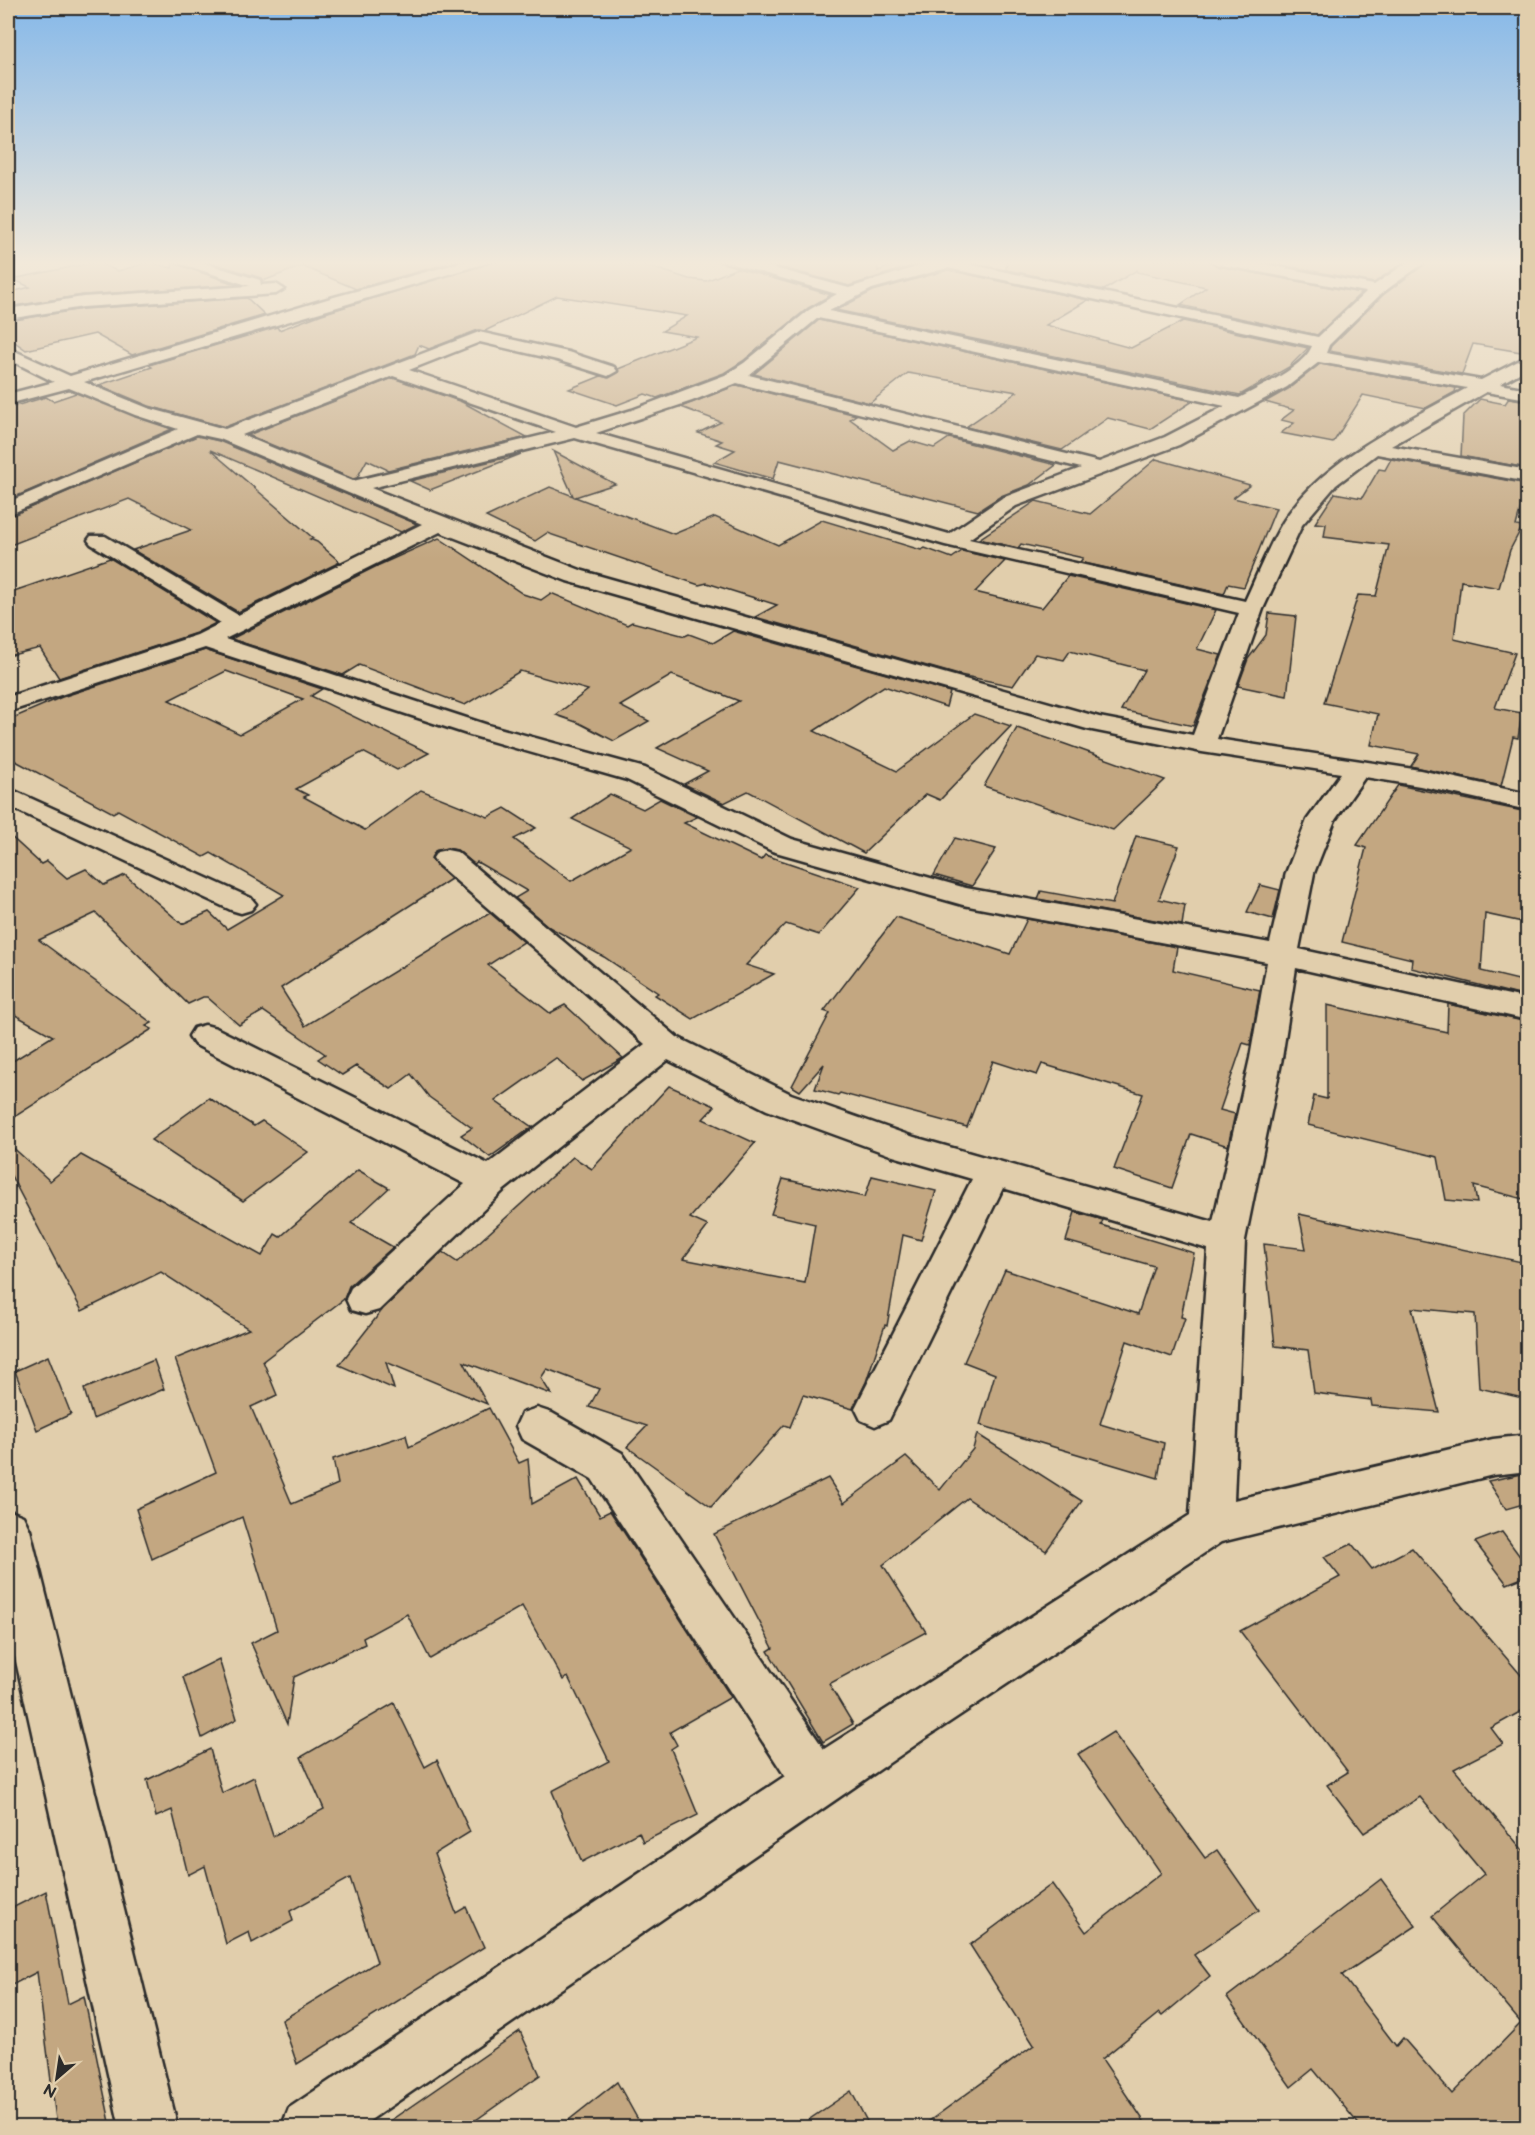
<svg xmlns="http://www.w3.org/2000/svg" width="1535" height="2135" font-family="'Balsamiq Sans',sans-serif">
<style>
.building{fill:#c3a781;stroke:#2b2b2b;stroke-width:1.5;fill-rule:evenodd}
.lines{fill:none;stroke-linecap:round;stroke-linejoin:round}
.minor-casing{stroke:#2b2b2b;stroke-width:5}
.minor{fill:#e1ceac;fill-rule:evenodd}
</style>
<rect width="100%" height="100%" fill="#e1ceac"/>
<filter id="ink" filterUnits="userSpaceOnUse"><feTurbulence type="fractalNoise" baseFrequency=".0167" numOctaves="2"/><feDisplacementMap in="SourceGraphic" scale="12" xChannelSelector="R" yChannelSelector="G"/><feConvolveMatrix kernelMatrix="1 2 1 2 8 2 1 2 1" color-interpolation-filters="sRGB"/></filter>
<g filter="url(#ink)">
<g class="building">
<polygon points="203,260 460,260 356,289 302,266 263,281 261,278"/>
<polygon points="498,260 614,260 630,266 639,263 689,279 706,281 737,268 831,295 808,308 743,361 724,373 657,398 645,394 617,405 569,389 601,376 609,378 618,373 618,369 697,337 662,331 687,316 557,296 485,331 478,330 429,349 419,345 415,354 225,427 149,406 99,385 152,367 149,365 277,327 279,330 322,314"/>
<polygon points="754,260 878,260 878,271 908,260 927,261 849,286"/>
<polygon points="1007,260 1208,260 1217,266 1361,293 1317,335 1180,305 1206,287 1137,272 1137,270 1104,290 1006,270"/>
<polygon points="1257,260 1406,260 1374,283"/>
<polygon points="1430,260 1527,260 1527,353 1473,344 1462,374 1329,351 1331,346 1383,295"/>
<polygon points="96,262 118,271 150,262 172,268 173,263 238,285 83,295 8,307 8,293 30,287 12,279"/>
<polygon points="948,270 1088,300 1046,325 1131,348 1183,321 1308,348 1289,367 1240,395 836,310 873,291"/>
<polygon points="247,298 265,315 132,355 95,334 26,350 8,337 8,321 83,309"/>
<polygon points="819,320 1193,401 1150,429 1108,418 1062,450 966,427 1017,392 908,373 870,403 754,374"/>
<polygon points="1320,364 1456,388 1455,392 1426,408 1363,395 1333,443 1281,433 1294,423 1281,420 1294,410 1265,402 1288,389"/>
<polygon points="393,378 462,402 527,437 388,470 367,460 357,478 353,479 248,435"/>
<polygon points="737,385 856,415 850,419 893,450 910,441 934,448 949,438 1056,465 1029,485 1001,496 978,511 779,460 773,479 714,462 735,450 716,444 722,441 698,433 721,422 681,407"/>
<polygon points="76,393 172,429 8,500 8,408 46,397 53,401"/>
<polygon points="1509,398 1527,401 1527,468 1461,456 1463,416 1480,399 1505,404"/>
<polygon points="197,436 219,441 417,524 401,532 210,450 313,538 310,539 317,542 340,562 238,612 133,550 191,530 129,499 8,546 8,517"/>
<polygon points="553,451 615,484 575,497 674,534 715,517 778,545 822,520 921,550 925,548 952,558 962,551 1005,561 975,592 1042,608 1068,576 1216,610 1197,649 1221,655 1193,726 1121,710 1144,670 1070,651 1064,660 1035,654 1013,686 955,674 755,617 777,605 707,583 699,585 547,533 535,541 486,517 550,487 573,496"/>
<polygon points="521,454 430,490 410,481"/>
<polygon points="1156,459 1250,485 1233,498 1276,508 1244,587 1228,584 1224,594 1080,562 1083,558 1021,544 1018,548 979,539 1036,501 1090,514"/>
<polygon points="1391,459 1527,484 1516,526 1522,527 1510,550 1499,588 1461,581 1454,639 1515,653 1495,708 1522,713 1518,738 1513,737 1501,786 1411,766 1419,754 1371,745 1378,714 1324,703 1358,595 1376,596 1389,545 1324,537 1326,524 1315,523 1335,493 1362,498 1379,469 1385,470"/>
<polygon points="439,538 523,594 541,600 551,593 627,625 632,622 685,636 689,634 713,643 733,631 950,692 946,707 884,686 814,731 897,771 974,714 1011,726 940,800 926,794 864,853 748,791 724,803 684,784 708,771 657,748 739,701 672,675 620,706 649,721 614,741 579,723 556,715 588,690 520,671 465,705 359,665 343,675 231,639 379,565"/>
<polygon points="110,558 216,623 196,633 59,678 40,648 8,656 8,593"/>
<polygon points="1269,613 1296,616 1287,696 1238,686 1248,659 1266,635"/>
<path d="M205,650l117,39 -11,7 118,57 -32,17 -34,-18 -67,37 12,6 -4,2 61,33 56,-40 67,27 17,-9 31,20 -22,11 57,42 60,-34 -59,-28 38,-25 33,15 17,-10 37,18 -13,6 77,37 4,-5 95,32 -41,48 -33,-11 -40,41 28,9 -81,45 -38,-24 3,-2 -54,-36 -55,-30 -34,-29 12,-7 -50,-29 -3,2 -17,-14 -10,-2 -12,3 -4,8 20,20 -170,109 24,38 185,-113 34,29 -36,23 62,48 15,-8 58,53 -41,23 -26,-23 -61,43 37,26 -42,30 -29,-22 11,-7 -43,-31 -18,-23 -20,15 -35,-23 -14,9 -24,-16 7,-5 -62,-43 -24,14 -32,-28h-4l-15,7 -92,-91 -57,27 113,83 -6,3 6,3 -144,92v-57l45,-28 -45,-25v-177l33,30 6,-3 20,17 19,-9 18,16 21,-10 57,49 27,-12 18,17 57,-34 -73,-42 -7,4 -86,-47 -5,3 -105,-56v-37l54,-23zM226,671l77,28 -63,35 -71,-34z"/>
<polygon points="1017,728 1065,744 1165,780 1113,830 984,786"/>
<polygon points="1398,785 1527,812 1527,923 1485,914 1481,971 1527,982 1527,997 1411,968 1412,959 1342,942 1366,848 1357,845"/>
<polygon points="1136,836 1179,846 1159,899 1185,905 1182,925 1038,899 1041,891 1112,904"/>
<polygon points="955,838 996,849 972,886 934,875"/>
<polygon points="1260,885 1280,890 1273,919 1247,912"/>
<polygon points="896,917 1010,954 1027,919 1177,947 1173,970 1260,990 1250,1045 1243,1043 1220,1110 1235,1114 1228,1146 1191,1134 1172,1188 1114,1169 1143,1094 1042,1064 1037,1075 993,1061 967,1127 840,1093 838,1095 815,1089 824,1064 800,1091 792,1086 830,1013 824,1011"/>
<polygon points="1448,1004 1527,1022 1527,1200 1474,1186 1477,1203 1446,1200 1438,1157 1308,1125 1314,1096 1327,1099 1327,1005 1447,1032"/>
<polygon points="669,1086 715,1106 703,1119 755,1143 690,1218 708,1226 683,1259 805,1283 815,1224 771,1214 783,1179 865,1197 872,1176 936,1191 921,1240 903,1235 887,1326 885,1325 866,1382 853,1409 803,1395 790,1427 784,1425 711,1507 627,1447 647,1426 589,1407 599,1389 547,1369 541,1378 551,1394 464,1362 487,1404 386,1362 394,1389 339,1365 383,1309 442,1252 457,1262 573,1157 592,1169"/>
<polygon points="209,1098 254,1126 262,1121 308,1152 243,1201 151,1140"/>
<polygon points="8,1143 50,1181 81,1155 262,1256 275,1234 280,1237 358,1170 389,1188 351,1223 393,1247 349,1286 344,1299 263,1361 277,1395 251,1407 292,1504 338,1484 333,1459 406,1435 409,1447 489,1408 519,1463 528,1459 532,1504 578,1479 600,1516 610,1511 731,1697 670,1732 677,1745 671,1749 698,1815 643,1842 639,1832 582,1862 552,1791 609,1761 568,1677 563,1680 522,1606 430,1659 407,1614 363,1638 365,1644 294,1677 287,1724 251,1643 277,1630 242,1517 152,1559 136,1509 216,1472 175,1359 249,1329 161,1272 82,1311 8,1170"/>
<polygon points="1075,1212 1103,1220 1101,1225 1194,1253 1181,1317 1185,1318 1172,1357 1127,1341 1100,1424 1164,1443 1158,1478 980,1425 995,1374 964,1362 1005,1270 1138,1314 1154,1266 1066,1241"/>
<polygon points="1299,1214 1522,1262 1527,1399 1479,1388 1475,1314 1412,1308 1439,1412 1372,1406 1371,1400 1314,1393 1308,1350 1275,1346 1264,1244 1306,1249"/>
<polygon points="48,1356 71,1414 37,1430 15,1371"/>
<polygon points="154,1360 164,1389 93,1419 84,1389"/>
<polygon points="977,1434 1082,1501 1046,1551 967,1498 883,1565 926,1632 829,1684 853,1724 823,1742 768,1651 773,1648 714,1534 828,1478 844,1503 906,1457 940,1490 973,1449"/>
<polygon points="1527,1473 1527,1503 1506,1509 1488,1481"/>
<polygon points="1502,1532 1527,1566 1527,1576 1507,1584 1475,1542"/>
<polygon points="1352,1544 1372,1569 1412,1548 1527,1682 1527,1708 1491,1728 1503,1744 1454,1769 1527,1855 1527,2127 1361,2127 1313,2069 1291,2087 1227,1997 1381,1879 1416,1926 1342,1975 1396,2046 1403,2038 1452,2094 1521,2023 1432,1916 1484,1874 1420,1797 1364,1833 1327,1785 1348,1772 1240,1631 1340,1577 1324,1557"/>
<polygon points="219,1659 237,1719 202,1738 183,1677"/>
<polygon points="394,1703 425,1767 437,1760 470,1832 434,1854 456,1913 466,1907 484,1947 297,2064 282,2020 377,1962 350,1878 290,1911 293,1921 252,1943 249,1932 226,1944 205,1866 188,1875 172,1810 156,1817 147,1780 210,1749 222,1793 254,1777 273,1836 324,1809 301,1757"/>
<polygon points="1113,1732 1205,1858 1217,1850 1259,1910 1194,1955 1210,1976 1162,2016 1159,2013 1102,2059 1148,2127 921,2127 1034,2045 970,1945 1052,1884 1086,1932 1161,1873 1078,1754"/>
<polygon points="46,1891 68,2004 84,1996 111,2127 57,2127 37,1972 8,1987 8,1910"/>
<polygon points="520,2031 540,2075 466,2127 381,2127"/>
<polygon points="617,2082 642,2127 560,2127"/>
<polygon points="851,2091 870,2127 798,2127"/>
</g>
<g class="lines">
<g class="minor-casing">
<g id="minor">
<polygon points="170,260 194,260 260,280 261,285 276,284 284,289 276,294 83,307 8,319 8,309 83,297 250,286"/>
<path d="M470,260h26l-412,122 64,26 77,21 254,-97 89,20 46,15 3,4 -9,5 -51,-16 -77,-18 -71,28 167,57 56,-17 93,-35 19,-12 65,-53 28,-16 -119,-34h26l105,28 77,-24 16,-4h31l-5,4 350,73 48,-45 -149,-28 -7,-4h33l131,25 37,-25h17l-46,33 -53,52 -3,8 155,27 47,-24v12l-28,16 28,5v10l-42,-7 -95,54 137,24v12l-151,-28 -41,31 -34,40 -39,84 -46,130 203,31 108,24v16l-108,-24 -55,-9 -30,43 -21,53 -15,76 229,50v21l-232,-52 -14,90 -37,182 -11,260 259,-61 35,-4v36l-35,4 -272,67 -297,197 -565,389h-78l8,-20 496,-332 -193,-297 -70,-40 -6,-13 6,-13 15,-5 15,5 70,40 202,296 366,-234 18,-266 -205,-61 -114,232 -14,6 -14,-6 -6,-12 117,-229 -79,-23 -126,-46 -99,-50 -164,130 -125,120 -14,4 -14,-4 -5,-11 5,-11 114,-104 -271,-140 -5,-8 5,-8 11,-3 11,3 272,136 157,-120 -208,-180 -4,-6 4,-6 10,-2 10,2 220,185 114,57 123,43 299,85 37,-164 17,-96 -304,-57 -191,-54 -145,-71 -157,-45 -265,-87 -197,64v-15l189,-62 24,-12 -130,-79 -3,-4 3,-4h14l133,79 184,-91 -202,-85 -23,-5 -189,81v-13l170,-73 -43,-14 -66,-27 -61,16v-10l46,-12 -46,-23v-11l62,28 264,-79zM947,268h1l364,78c-9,22 -52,41 -73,52l-410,-87 43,-22zM818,318l407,88 -60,31 -66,25 -350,-87zM1319,362l148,26c-63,35 -145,71 -184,134 -15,25 -26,53 -38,79l-276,-62 47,-33 163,-61 108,-58zM393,376l163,56 -203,49 -111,-46zM737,383l344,85 -79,30 -53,36 -353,-101 96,-32zM575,438l370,107 294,68 -46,122 -94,-18 -516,-146 -212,-83zM440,532l127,49 520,148 115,23 139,21 -34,47 -21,53 -16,70 -304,-55 -174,-49 -147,-71 -157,-43 -263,-86z"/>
<polygon points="8,788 251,898 256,904 251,910 241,913 231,910 8,806"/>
<polygon points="8,1510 23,1516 30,1530 178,2128 120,2128 8,1625"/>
</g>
</g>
<use href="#minor" class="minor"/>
</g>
</g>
<linearGradient id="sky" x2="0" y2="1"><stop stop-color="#85b8e9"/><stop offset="0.47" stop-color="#f2e9da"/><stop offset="1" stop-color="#f2e9da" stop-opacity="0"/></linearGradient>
<rect width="1535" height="559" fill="url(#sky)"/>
<rect width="1535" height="2135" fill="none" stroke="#e1ceac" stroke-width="30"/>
<rect x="15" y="15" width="1505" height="2105" fill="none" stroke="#2b2b2b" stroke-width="2" filter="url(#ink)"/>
<g transform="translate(57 2078) rotate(209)" stroke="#e1ceac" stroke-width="4.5" paint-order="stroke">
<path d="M0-4.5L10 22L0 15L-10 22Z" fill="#2b2b2b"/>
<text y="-9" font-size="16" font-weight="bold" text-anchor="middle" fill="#2b2b2b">N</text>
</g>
</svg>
